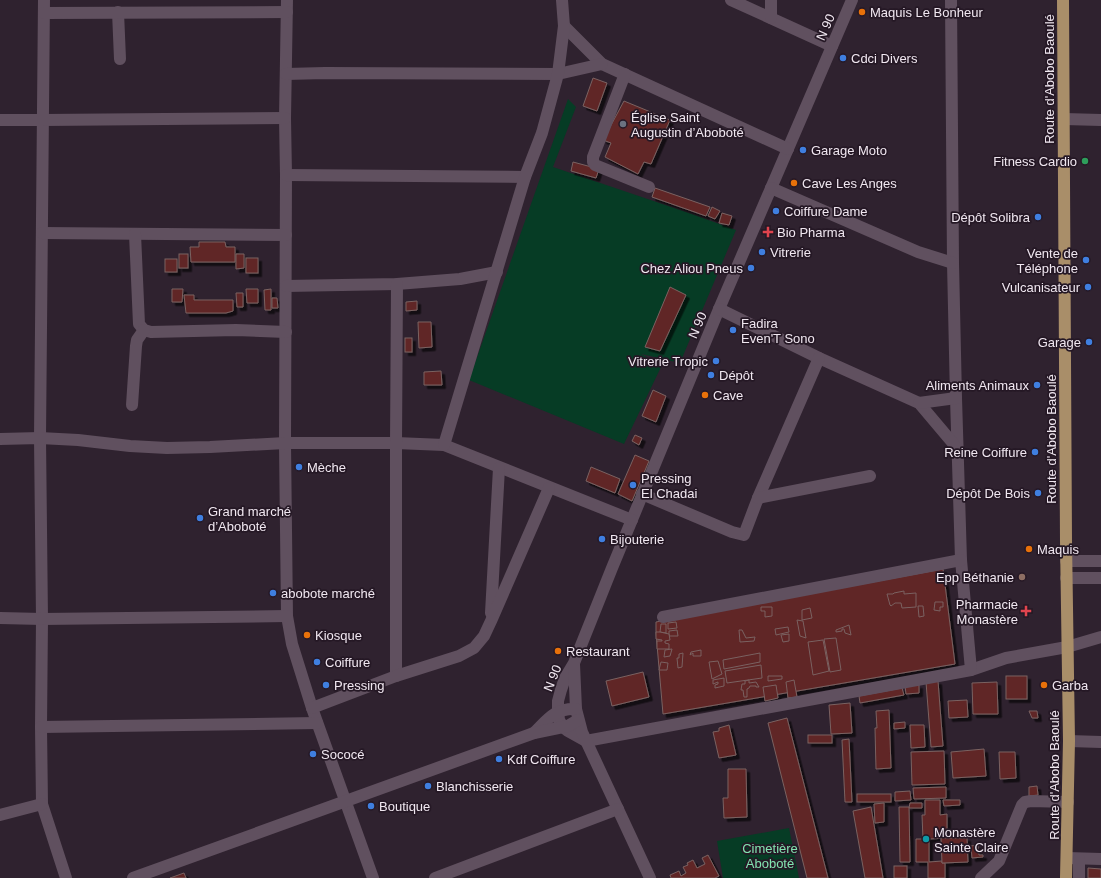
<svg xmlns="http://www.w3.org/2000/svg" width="1101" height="878" font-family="Helvetica,sans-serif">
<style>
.green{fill:#063c25}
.building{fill:#602526;stroke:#7a6261;filter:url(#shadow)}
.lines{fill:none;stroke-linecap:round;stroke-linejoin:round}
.minor{stroke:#60505f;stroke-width:12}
.major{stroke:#a98e69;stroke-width:12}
.food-dot{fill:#e8710a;stroke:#251825;stroke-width:1.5}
.shop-dot{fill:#3f7fe0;stroke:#251825;stroke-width:1.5}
.worship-dot{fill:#6b7280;stroke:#251825;stroke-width:1.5}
.leisure-dot{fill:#2e9e5b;stroke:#251825;stroke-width:1.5}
.health-dot{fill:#e0444e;stroke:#251825;stroke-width:1.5}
.education-dot{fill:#8d6e63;stroke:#251825;stroke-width:1.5}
.culture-dot{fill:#0f9aa8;stroke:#251825;stroke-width:1.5}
.labels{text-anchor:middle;stroke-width:3.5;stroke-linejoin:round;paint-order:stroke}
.poi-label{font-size:13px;fill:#f0e7f0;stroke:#251825;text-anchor:start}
.street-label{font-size:13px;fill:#f0e7f0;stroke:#251825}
.park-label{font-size:13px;fill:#82e3b0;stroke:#251825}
</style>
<defs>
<filter id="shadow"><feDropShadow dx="3.5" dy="3.5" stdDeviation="0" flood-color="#0009"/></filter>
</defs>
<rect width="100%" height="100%" fill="#2f222f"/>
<g class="green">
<polygon points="568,99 576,107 553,167 692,214 736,230 680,363 641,354 662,365 624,444 469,380"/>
<polygon points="789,828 799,878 723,878 717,841"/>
</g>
<g class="building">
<polygon points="593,78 607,83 597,111 583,106"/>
<polygon points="624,101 670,120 651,164 644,162 638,174 605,157 611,143 603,140"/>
<polygon points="573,162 599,169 596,178 571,171"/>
<polygon points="655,188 710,207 706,216 652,197"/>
<polygon points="712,207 720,211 715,219 708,216"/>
<polygon points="722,213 732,216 729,225 719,223"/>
<polygon points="199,242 225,242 226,247 235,247 235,262 191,262 190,247 199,247"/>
<rect x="179" y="254" width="9" height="14"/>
<polygon points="236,254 244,254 244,268 236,269"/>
<rect x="246" y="258" width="12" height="15"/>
<rect x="165" y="259" width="12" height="13"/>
<polygon points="670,287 686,295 660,351 645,347"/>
<polygon points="172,289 183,289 182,302 172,302"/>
<polygon points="246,289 258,289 258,303 247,303"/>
<polygon points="271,289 271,310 265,310 264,290"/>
<polygon points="236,293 243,293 243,307 237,307"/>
<polygon points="184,295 194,295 194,300 233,300 233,311 226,313 186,313"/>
<polygon points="272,298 277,298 278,308 272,308"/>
<polygon points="417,301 417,310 406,311 406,302"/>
<polygon points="418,322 431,322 432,347 419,348"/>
<rect x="405" y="338" width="7" height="14"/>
<polygon points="441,371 442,385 424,385 424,372"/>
<polygon points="653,390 666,396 656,422 642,416"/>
<polygon points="635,435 642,438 639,445 632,441"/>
<polygon points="635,455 649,461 632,501 618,494"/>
<polygon points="591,467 620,479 615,493 586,481"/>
<polygon points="943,569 955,664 663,714 656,633 656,622"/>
<polygon points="904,591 904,594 916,593 916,607 902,608 901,603 895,603 891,606 890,605 887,594 893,594 894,593"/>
<polygon points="935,602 943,602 943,607 940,607 940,611 934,610"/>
<polygon points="918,606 923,606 924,616 919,617"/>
<polygon points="761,607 772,607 772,616 765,617 765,611 761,611"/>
<polygon points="810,608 812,618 802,620 802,610"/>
<polygon points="797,620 803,621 806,638 800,636"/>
<polygon points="676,622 677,628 668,629 668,623"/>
<polygon points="661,624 666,624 666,633 660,632"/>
<polygon points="849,625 851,635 845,633 844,629 842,629 842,631 836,632 836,630"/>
<polygon points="788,627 789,632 776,635 775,629"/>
<polygon points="677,630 678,636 669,636 669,631"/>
<polygon points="739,630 742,630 746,638 755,637 754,641 740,642"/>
<polygon points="656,632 660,632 669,634 670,640 665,641 665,643 669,644 669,649 657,649 657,641 662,641 662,640 656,639"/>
<polygon points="789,634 789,641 783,642 781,635"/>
<polygon points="836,638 841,670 830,672 824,639"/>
<polygon points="823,640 829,671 813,675 808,642"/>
<polygon points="672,649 670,656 664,657 665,650"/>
<polygon points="701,650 701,656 693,656 693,653 690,655 691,652"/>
<polygon points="683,653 682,667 678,668 677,658 679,658 679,654"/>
<polygon points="760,653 760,662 724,669 723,660"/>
<polygon points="718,661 722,674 712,679 709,662"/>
<polygon points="661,662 668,663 667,670 659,670"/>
<polygon points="761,665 762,678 727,683 725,671"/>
<polygon points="643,672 649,697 612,706 606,681"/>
<polygon points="768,676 782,676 782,679 768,681"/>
<rect x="1006" y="676" width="21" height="23"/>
<polygon points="724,678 724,686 715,688 715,685 718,684 718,682 713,684 713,680"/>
<polygon points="749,680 749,683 756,682 759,687 756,687 756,686 750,686 749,688 747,689 747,697 744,697 743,690 741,690 742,684 745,684 745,681"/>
<polygon points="794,680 797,697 788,698 786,682"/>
<polygon points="938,681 943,746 931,747 926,682"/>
<polygon points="997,682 998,714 973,714 972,683"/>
<polygon points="776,685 778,698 765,701 763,687"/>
<polygon points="919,685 919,693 906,694 905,686"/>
<polygon points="902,688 904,695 860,703 859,696"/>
<polygon points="967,700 968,717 949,718 948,701"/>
<polygon points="850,703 852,733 831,734 829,705"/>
<polygon points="889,710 891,768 876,769 875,728 877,728 876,711"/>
<polygon points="1029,711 1037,711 1038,718 1032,718"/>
<polygon points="787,718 828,878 807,878 768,723"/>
<polygon points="905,722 905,728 894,729 894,723"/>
<polygon points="729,725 736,755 719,758 713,732 719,731 719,728"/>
<polygon points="910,725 924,725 925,747 911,748"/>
<rect x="808" y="735" width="24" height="8"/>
<polygon points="849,739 852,802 845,802 842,740"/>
<polygon points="984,749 986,776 953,778 951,752"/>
<polygon points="944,751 945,784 912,785 911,752"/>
<polygon points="999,752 1015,752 1016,778 1000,779"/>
<polygon points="728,769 746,769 747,817 724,818 723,798 728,798"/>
<polygon points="1037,786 1038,795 1029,796 1029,787"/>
<polygon points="946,787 946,798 914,799 913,788"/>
<polygon points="910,791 911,800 895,801 895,792"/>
<rect x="857" y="794" width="34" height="8"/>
<polygon points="925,800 940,800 940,815 947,814 947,838 929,839 929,862 942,861 942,863 945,863 945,878 928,878 928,862 916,862 916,839 923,839 922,815 925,815"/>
<polygon points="943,800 960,800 960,805 944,806"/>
<polygon points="884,803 884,822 875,823 874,804"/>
<polygon points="910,803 922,803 922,808 909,808"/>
<polygon points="871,807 883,878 865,878 853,811"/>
<polygon points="899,807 909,807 910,862 900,862"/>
<polygon points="941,838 967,838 968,862 942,863"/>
<polygon points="978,845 979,855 983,855 983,857 972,858 971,846"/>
<polygon points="708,855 719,876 715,878 671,878 670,875 679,871 681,876 686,873 683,867 688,865 687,863 693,860 697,868 705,864 702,858"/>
<rect x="894" y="866" width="13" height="12"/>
<polygon points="1088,868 1101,869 1101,878 1088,878"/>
<polygon points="184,873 186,878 170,878"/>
</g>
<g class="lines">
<g class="minor">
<polyline points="44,0 40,438 42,619 41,727 42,804 66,878"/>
<polyline points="287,0 285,118 286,175 285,443 287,616 292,644 312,708 373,878"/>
<polyline points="731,0 832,46"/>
<polyline points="852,0 719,309 612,568 574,663 565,678 561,690 558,701 558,711 559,720 563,727 568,731 586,741 971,670 1006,658 1067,647 1101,637"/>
<polyline points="951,0 953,263 956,398 961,560 971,670"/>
<polyline points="118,12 120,59"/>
<polyline points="44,13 287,12"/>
<polyline points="771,18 771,0"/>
<polyline points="564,26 602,64 788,149"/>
<polyline points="286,74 325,73 558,74 602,64"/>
<polyline points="625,74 593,157 593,162 595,165 649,187"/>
<polyline points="1064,119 1101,120"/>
<polyline points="0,120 43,120 285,118"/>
<polyline points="286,175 525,177"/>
<polyline points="771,188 918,252 953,263"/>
<polyline points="42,233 286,235"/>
<polyline points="135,234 139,324 144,330 151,332 236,330 286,332"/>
<polyline points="286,286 397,284 460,279 497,272"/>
<polyline points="719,309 819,358 919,403 957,448"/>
<polyline points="919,403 956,398"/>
<polyline points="132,405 136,346 137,340 144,330"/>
<polyline points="0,439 40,438 78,440 130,446 167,448 210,447 285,443 396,443 444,445 632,520"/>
<polyline points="444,445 525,177 542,133 558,74 564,26 562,0"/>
<polyline points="642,494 732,532 744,535 758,498 819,358"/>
<polyline points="758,498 870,476"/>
<polyline points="1066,561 1101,561"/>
<polyline points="1066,578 1101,578"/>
<polyline points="491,613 499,468"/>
<polyline points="663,617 961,560"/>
<polyline points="0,618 42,619 287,616"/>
<polyline points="574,664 576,709 582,732 650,878"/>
<polyline points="396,676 396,443 397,284"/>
<polyline points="312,708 396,676 459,656 474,648 484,636 491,621 549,488"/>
<polyline points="41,727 317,723"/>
<path d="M534,733c14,-14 21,-25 42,-24"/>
<polyline points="1069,741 1101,742"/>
<polyline points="0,815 42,804"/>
<polyline points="1067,858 1101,859"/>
<polyline points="1079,859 1079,878"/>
<polyline points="133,878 534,733 568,726 578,720"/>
<polyline points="435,878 618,809"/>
<polyline points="981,878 999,861 1022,805 1025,802 1031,801 1068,802"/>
</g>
<polyline class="major" points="1063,0 1066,541 1069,741 1066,878"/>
</g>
<g class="food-dot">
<circle cx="862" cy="12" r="4"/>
<circle cx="794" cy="183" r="4"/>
<circle cx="705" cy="395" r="4"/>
<circle cx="1029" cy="549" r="4"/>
<circle cx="307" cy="635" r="4"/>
<circle cx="558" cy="651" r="4"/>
<circle cx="1044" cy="685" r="4"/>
</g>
<g class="shop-dot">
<circle cx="843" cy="58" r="4"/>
<circle cx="803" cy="150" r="4"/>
<circle cx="776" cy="211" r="4"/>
<circle cx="1038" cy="217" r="4"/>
<circle cx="762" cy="252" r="4"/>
<circle cx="1086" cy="260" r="4"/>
<circle cx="751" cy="268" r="4"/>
<circle cx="1088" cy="287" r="4"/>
<circle cx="733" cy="330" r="4"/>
<circle cx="1089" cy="342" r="4"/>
<circle cx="716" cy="361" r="4"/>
<circle cx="711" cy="375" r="4"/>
<circle cx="1037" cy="385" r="4"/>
<circle cx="1035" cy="452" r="4"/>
<circle cx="299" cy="467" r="4"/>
<circle cx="633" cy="485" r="4"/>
<circle cx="1038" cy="493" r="4"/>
<circle cx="200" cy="518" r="4"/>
<circle cx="602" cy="539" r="4"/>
<circle cx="273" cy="593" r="4"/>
<circle cx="317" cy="662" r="4"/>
<circle cx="326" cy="685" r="4"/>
<circle cx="313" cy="754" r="4"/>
<circle cx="499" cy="759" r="4"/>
<circle cx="428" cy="786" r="4"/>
<circle cx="371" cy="806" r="4"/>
</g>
<circle class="worship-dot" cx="623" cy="124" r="4"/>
<circle class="leisure-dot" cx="1085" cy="161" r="4"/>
<g class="health-dot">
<path d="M766 226h4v4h4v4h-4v4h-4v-4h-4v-4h4z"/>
<path d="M1024 605h4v4h4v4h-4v4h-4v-4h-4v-4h4z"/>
</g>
<circle class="education-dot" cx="1022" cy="577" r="4"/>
<circle class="culture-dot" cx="926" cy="839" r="4"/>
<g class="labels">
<g class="poi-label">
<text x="870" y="17">Maquis Le Bonheur</text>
<text x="851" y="63">Cdci Divers</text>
<text x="631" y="122">Église Saint<tspan x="631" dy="15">Augustin d’Aboboté</tspan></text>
<text x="811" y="155">Garage Moto</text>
<text x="1077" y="166" text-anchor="end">Fitness Cardio</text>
<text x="802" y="188">Cave Les Anges</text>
<text x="784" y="216">Coiffure Dame</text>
<text x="1030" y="222" text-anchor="end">Dépôt Solibra</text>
<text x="777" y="237">Bio Pharma</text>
<text x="770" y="257">Vitrerie</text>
<text x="1078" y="258" text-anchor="end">Vente de<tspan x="1078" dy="15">Téléphone</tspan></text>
<text x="743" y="273" text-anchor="end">Chez Aliou Pneus</text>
<text x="1080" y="292" text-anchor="end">Vulcanisateur</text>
<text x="741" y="328">Fadira<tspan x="741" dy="15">Even'T Sono</tspan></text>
<text x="1081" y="347" text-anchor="end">Garage</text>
<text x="708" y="366" text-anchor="end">Vitrerie Tropic</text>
<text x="719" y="380">Dépôt</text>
<text x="1029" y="390" text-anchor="end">Aliments Animaux</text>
<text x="713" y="400">Cave</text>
<text x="1027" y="457" text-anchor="end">Reine Coiffure</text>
<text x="307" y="472">Mèche</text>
<text x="641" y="483">Pressing<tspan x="641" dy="15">El Chadai</tspan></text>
<text x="1030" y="498" text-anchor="end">Dépôt De Bois</text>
<text x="208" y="516">Grand marché<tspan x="208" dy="15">d’Aboboté</tspan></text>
<text x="610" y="544">Bijouterie</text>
<text x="1037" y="554">Maquis</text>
<text x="1014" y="582" text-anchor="end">Epp Béthanie</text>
<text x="281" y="598">abobote marché</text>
<text x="1018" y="609" text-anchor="end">Pharmacie<tspan x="1018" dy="15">Monastère</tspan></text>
<text x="315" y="640">Kiosque</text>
<text x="566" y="656">Restaurant</text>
<text x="325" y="667">Coiffure</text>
<text x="334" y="690">Pressing</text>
<text x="1052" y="690">Garba</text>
<text x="321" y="759">Sococé</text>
<text x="507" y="764">Kdf Coiffure</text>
<text x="436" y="791">Blanchisserie</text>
<text x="379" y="811">Boutique</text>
<text x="934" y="837">Monastère<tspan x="934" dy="15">Sainte Claire</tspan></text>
</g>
<g class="street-label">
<text transform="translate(825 27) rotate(-66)" y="5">N 90</text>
<text transform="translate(1049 79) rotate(-90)" y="5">Route d'Abobo Baoulé</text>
<text transform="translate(697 325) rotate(-67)" y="5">N 90</text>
<text transform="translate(1051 439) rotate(-90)" y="5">Route d'Abobo Baoulé</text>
<text transform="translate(552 678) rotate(-68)" y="5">N 90</text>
<text transform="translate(1054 775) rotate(-90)" y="5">Route d'Abobo Baoulé</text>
</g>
<g class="park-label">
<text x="770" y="853">Cimetière<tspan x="770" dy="15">Aboboté</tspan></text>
</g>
</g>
</svg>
